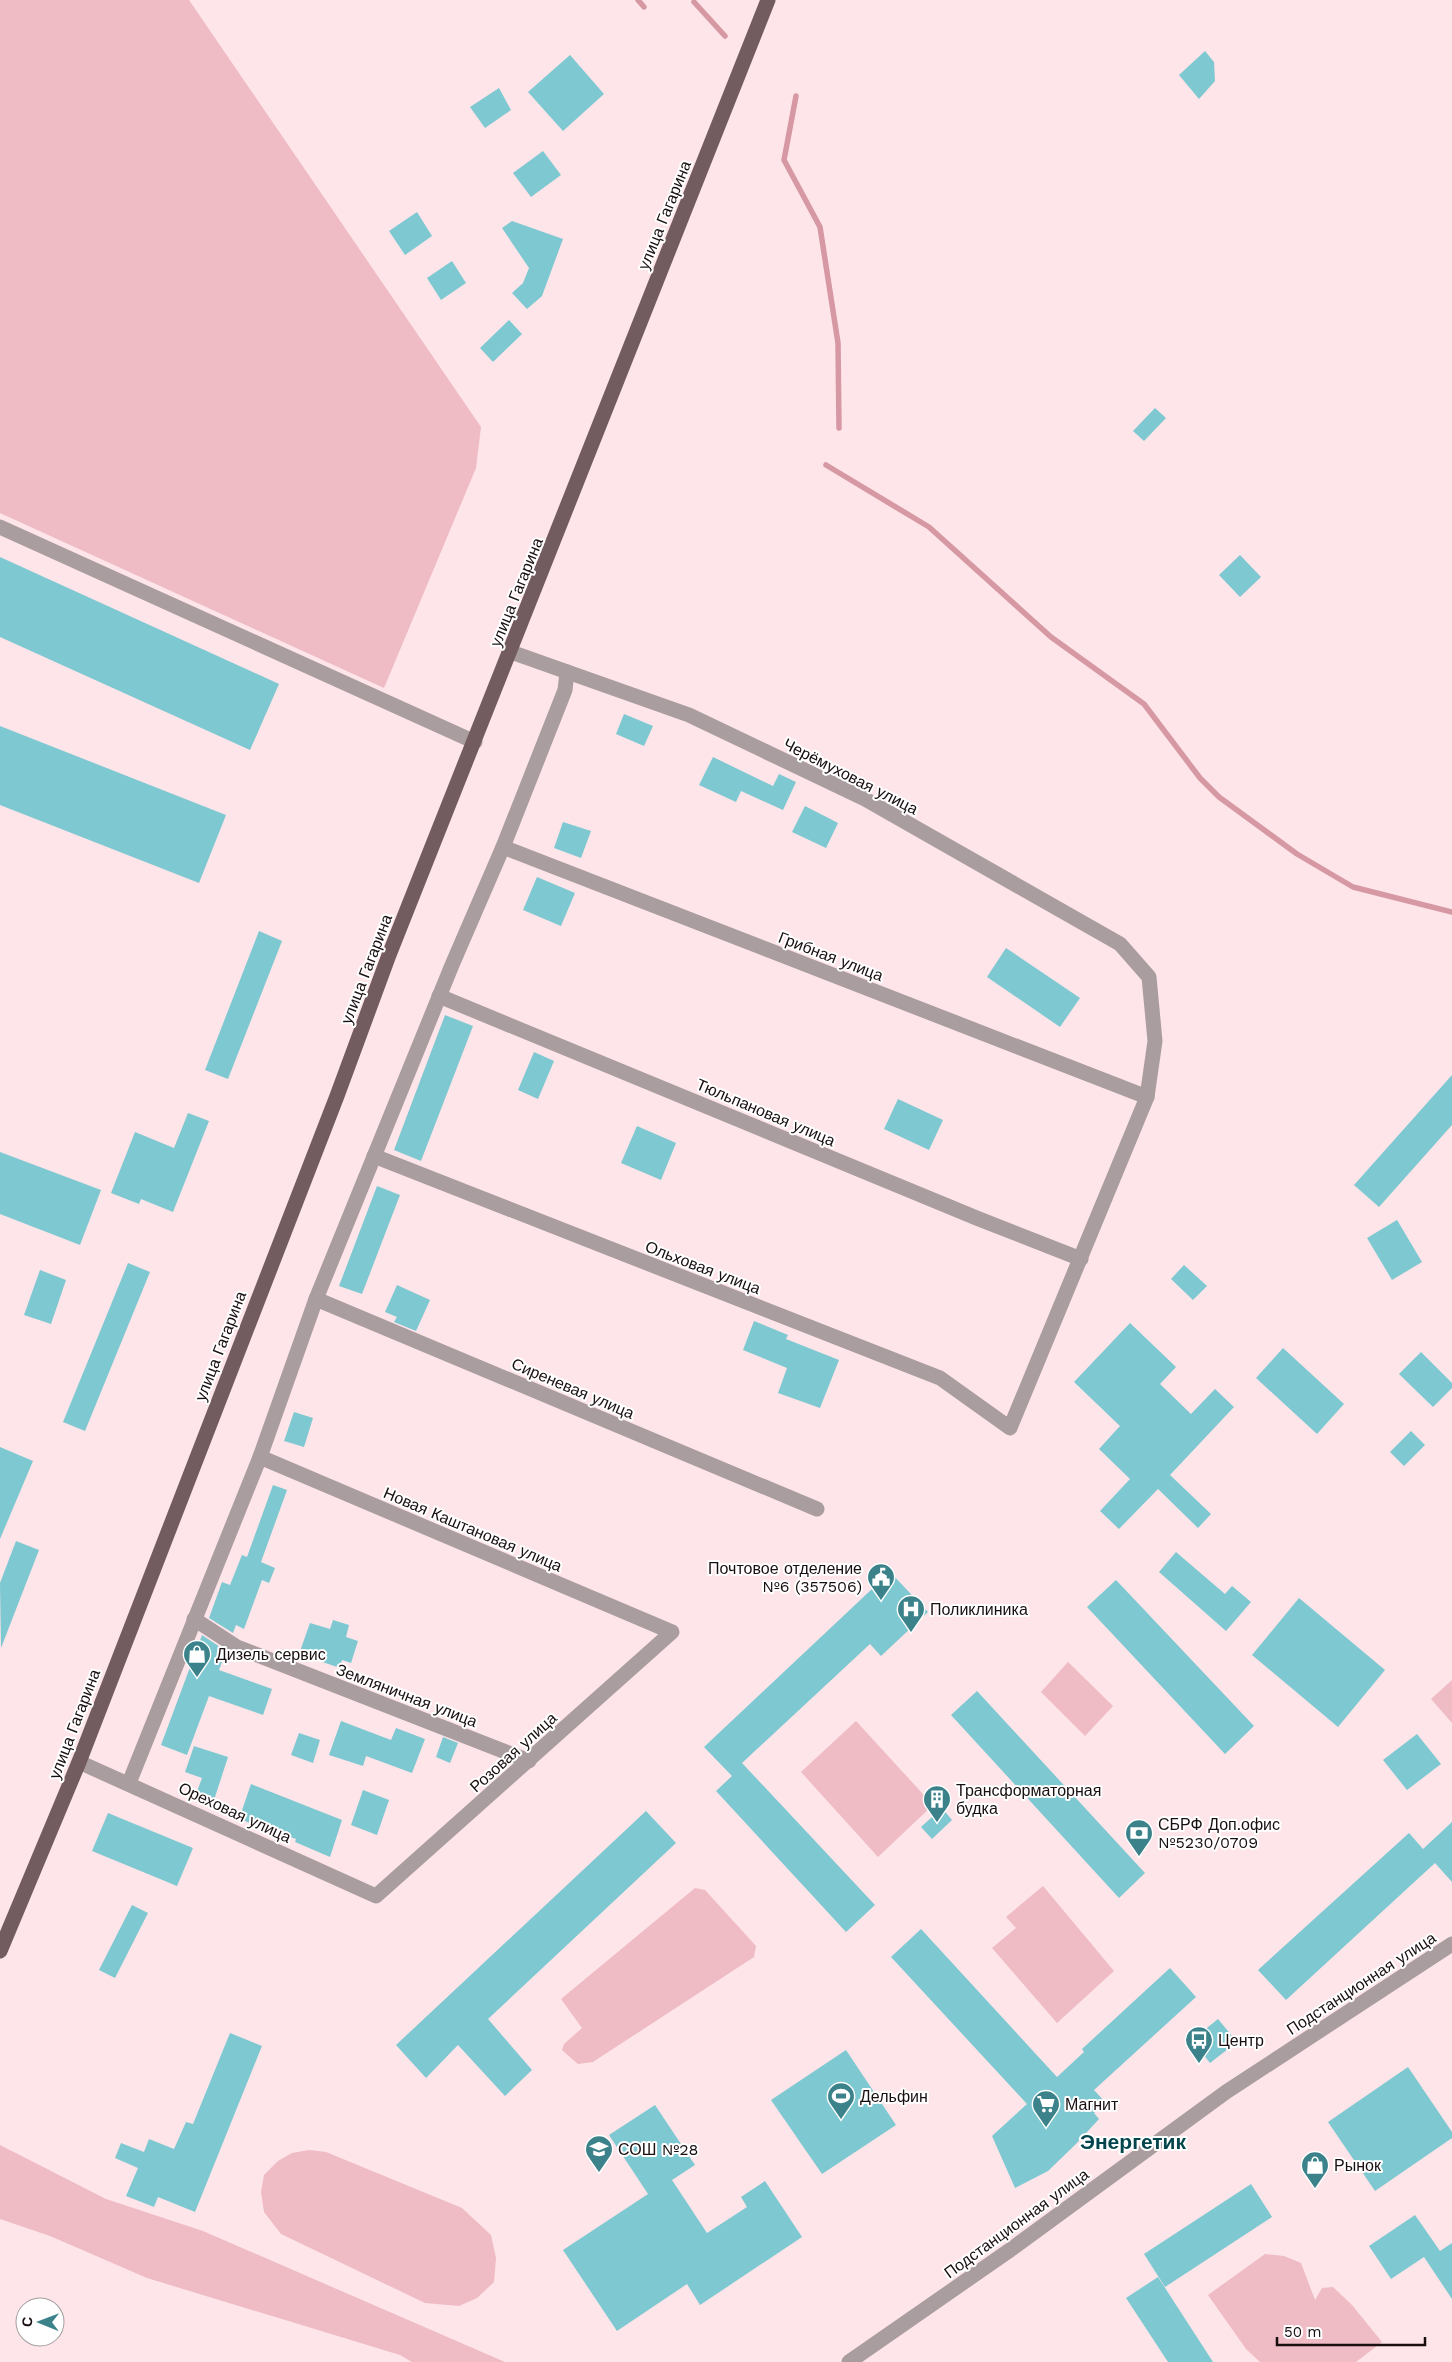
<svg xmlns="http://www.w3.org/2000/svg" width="1452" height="2362" font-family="'Work Sans',sans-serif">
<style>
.green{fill:#efbbc4}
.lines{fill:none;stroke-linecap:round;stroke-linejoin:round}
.stream{stroke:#d698a3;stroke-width:5.5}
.building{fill:#7dc8d1}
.minor{stroke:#aa9d9f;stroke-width:15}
.major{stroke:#725c5f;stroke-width:15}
.labels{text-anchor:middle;stroke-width:4;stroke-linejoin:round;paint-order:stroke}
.street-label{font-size:16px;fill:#190f11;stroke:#fff}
.poi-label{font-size:16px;fill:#190f11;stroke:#fff;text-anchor:start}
.district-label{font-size:21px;font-weight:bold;fill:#03454c;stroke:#fff}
</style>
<rect width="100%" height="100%" fill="#fee5e9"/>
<g class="green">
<polygon points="0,0 189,0 481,427 476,468 384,688 0,513"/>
<polygon points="1068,1662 1113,1706 1085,1736 1041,1692"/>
<polygon points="1452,1680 1452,1723 1431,1699"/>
<polygon points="856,1721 933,1805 878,1857 801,1772"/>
<polygon points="1043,1886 1114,1971 1057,2023 992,1948 1016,1928 1006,1917"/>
<polygon points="695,1888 705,1890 756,1946 754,1957 599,2058 593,2062 578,2064 562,2050 564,2044 582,2028 561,1999"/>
<polygon points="0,2145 106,2199 203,2231 505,2362 412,2362 400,2355 147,2278 50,2236 0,2219"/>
<polygon points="309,2150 326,2152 462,2208 491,2235 496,2258 494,2282 477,2298 459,2306 425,2303 281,2234 264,2212 261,2192 264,2175 278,2161 292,2153"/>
<polygon points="1265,2254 1284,2256 1301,2263 1315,2300 1322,2288 1333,2287 1352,2305 1382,2342 1356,2362 1260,2362 1246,2349 1208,2295"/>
</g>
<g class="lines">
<g class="stream">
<polyline points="638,0 644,7"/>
<polyline points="694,2 725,36"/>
<polyline points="796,96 784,160 820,227 838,343 839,428"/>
<polyline points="826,465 929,527 1051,637 1144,704 1200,778 1219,797 1297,854 1353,887 1452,912"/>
</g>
</g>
<g class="building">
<polygon points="1205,51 1214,62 1215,81 1199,99 1179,75"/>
<polygon points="570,55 604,94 563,131 528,92"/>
<polygon points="499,88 511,110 485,128 470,107"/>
<polygon points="543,151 561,175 531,197 513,173"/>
<polygon points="417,212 432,236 405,255 389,231"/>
<polygon points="512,221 563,239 542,296 527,309 512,293 523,283 529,268 502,228"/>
<polygon points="452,261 466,283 441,300 427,278"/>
<polygon points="509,320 522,334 493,362 480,348"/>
<polygon points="1155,408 1166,418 1144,441 1133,431"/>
<polygon points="1240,555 1261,577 1240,597 1219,575"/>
<polygon points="0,557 279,684 250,750 0,637"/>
<polygon points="624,714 653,726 644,746 616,734"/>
<polygon points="0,726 226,815 199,883 0,805"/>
<polygon points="713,757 773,786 779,774 796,782 783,810 741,791 736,802 699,785"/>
<polygon points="805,806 838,823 826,848 792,832"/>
<polygon points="563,822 591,831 581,858 554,848"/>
<polygon points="537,877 575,893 561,926 523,910"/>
<polygon points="259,931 282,941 228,1079 205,1070"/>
<polygon points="1006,948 1080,998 1060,1027 987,977"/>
<polygon points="445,1015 473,1026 421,1161 394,1150"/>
<polygon points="534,1052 554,1061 538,1099 518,1090"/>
<polygon points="1452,1075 1452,1125 1379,1207 1354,1185"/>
<polygon points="898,1099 943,1120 929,1150 884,1129"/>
<polygon points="188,1113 209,1121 173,1212 141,1199 139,1204 111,1193 135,1132 174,1148"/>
<polygon points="637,1126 676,1143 661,1180 621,1163"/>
<polygon points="0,1152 101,1190 80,1245 0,1214"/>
<polygon points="377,1186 400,1195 362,1294 339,1286"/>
<polygon points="1397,1220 1422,1262 1392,1280 1367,1238"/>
<polygon points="128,1263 150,1272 85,1431 63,1422"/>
<polygon points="1184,1265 1207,1286 1193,1300 1171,1279"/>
<polygon points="40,1270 66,1280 51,1324 24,1315"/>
<polygon points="397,1285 430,1300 416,1331 394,1322 397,1317 385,1312"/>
<polygon points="754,1321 788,1335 786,1339 839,1360 820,1408 778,1393 787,1368 743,1350"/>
<polygon points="1130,1323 1176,1367 1160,1384 1191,1414 1215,1389 1234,1407 1170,1475 1211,1514 1198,1528 1158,1489 1119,1529 1100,1511 1130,1479 1099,1449 1120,1426 1074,1382"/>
<polygon points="1283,1348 1344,1404 1317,1434 1256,1378"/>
<polygon points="1421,1352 1452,1383 1452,1388 1433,1407 1399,1374"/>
<polygon points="294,1412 313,1418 304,1447 284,1441"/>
<polygon points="1411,1431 1425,1445 1404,1466 1390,1452"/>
<polygon points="0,1447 33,1461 0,1539"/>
<polygon points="273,1485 287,1490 261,1562 275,1568 269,1583 262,1580 244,1629 236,1625 233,1633 209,1618 222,1582 230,1585 242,1555 247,1557"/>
<polygon points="16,1541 39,1550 1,1648 0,1583"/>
<polygon points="1176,1552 1225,1594 1232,1586 1251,1602 1226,1631 1159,1572"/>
<polygon points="890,1572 928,1612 881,1656 870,1644 742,1763 875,1905 846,1932 716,1791 732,1776 704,1747"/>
<polygon points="1116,1580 1254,1726 1225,1754 1087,1607"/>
<polygon points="1299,1598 1385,1670 1338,1727 1252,1655"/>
<polygon points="333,1620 349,1625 346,1637 358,1641 351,1663 342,1660 340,1668 299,1654 310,1623 330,1629"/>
<polygon points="202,1635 226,1651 219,1670 272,1689 263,1715 209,1696 187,1755 161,1745"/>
<polygon points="977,1691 1145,1873 1119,1898 951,1715"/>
<polygon points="341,1721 391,1740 396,1728 425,1739 412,1773 366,1756 363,1766 329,1755"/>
<polygon points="299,1733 320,1740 313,1763 291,1755"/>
<polygon points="1417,1734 1441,1764 1407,1790 1383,1760"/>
<polygon points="443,1737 458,1743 450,1763 436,1757"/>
<polygon points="194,1746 228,1757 214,1800 196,1794 202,1778 185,1772"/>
<polygon points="251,1784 342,1820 330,1857 295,1842 296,1839 239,1819"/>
<polygon points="363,1790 389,1800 377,1835 351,1825"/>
<polygon points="942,1808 952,1820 932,1839 921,1827"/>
<polygon points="646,1811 676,1843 488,2019 532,2070 505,2096 458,2045 426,2078 396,2045"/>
<polygon points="108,1813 193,1848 177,1886 92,1851"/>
<polygon points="1452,1822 1452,1882 1435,1863 1286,2000 1258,1970 1409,1833 1423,1849"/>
<polygon points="132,1905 148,1913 115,1978 99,1970"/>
<polygon points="921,1929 1057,2077 1084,2052 1082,2049 1170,1968 1196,1997 1094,2090 1107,2104 1094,2113 1099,2119 1076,2144 1048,2171 1015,2188 992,2136 1027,2104 891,1957"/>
<polygon points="1218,2019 1237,2042 1210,2063 1192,2040"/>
<polygon points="230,2033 262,2046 195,2212 158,2197 154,2207 126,2196 138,2168 115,2158 121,2143 144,2152 149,2139 174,2149 186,2122 193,2124"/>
<polygon points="846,2050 896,2125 822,2174 771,2100"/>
<polygon points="1408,2067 1452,2132 1452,2138 1375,2191 1328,2122"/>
<polygon points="655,2105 695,2165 672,2180 707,2233 747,2207 741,2197 765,2181 802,2237 700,2305 687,2284 617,2331 563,2250 648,2194 609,2135"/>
<polygon points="1251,2184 1272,2217 1165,2287 1144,2254"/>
<polygon points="1415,2215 1440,2251 1452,2243 1452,2299 1424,2257 1391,2279 1369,2246"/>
<polygon points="1158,2277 1213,2362 1168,2362 1126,2298"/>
</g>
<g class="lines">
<g class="minor">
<polyline points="0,527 475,742"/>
<polyline points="503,847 1147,1097"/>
<polyline points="439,996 979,1219 1081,1259"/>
<polyline points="374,1156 940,1378 1010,1428 1147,1097 1155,1041 1149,977 1120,944 865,799 689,715 511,652"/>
<polyline points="316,1299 817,1509"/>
<polyline points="194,1619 237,1647 529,1761"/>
<polyline points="79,1762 376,1896 672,1632 260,1457"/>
<polyline points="129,1783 260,1457 316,1299 452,965 503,847 565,690 567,672"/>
<polyline points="849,2362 1010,2250 1226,2092 1452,1944"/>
</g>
<polyline class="major" points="0,1951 79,1762 337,1096 389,955 768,0"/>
</g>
<defs>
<g id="civic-pin" transform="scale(1.4375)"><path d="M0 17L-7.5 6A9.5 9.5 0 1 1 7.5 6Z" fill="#3b828b" stroke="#fff"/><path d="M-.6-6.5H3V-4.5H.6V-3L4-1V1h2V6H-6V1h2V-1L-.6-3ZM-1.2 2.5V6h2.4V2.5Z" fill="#fff"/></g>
<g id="hospital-pin" transform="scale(1.4375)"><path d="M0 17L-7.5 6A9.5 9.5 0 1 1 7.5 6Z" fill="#3b828b" stroke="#fff"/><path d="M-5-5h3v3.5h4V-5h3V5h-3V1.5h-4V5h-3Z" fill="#fff"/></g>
<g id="shop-pin" transform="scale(1.4375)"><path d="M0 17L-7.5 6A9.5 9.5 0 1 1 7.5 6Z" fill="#3b828b" stroke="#fff"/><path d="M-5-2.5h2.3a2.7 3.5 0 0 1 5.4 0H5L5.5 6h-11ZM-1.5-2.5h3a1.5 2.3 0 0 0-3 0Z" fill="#fff"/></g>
<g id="building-pin" transform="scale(1.4375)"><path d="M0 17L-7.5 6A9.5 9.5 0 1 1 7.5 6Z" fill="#3b828b" stroke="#fff"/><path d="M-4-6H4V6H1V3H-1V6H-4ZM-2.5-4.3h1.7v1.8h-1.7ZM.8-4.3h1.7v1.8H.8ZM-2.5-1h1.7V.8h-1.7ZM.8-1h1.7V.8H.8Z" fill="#fff"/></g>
<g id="bank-pin" transform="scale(1.4375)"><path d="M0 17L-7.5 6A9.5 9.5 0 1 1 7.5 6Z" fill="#3b828b" stroke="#fff"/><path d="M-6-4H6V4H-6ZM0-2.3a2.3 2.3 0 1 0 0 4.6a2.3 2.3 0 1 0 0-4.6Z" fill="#fff"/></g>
<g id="bus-pin" transform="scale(1.4375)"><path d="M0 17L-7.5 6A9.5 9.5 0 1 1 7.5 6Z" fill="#3b828b" stroke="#fff"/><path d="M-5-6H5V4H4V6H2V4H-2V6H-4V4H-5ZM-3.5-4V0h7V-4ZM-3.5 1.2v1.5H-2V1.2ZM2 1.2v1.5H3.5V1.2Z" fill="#fff"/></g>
<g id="stadium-pin" transform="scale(1.4375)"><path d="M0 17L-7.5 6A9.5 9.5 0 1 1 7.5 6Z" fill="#3b828b" stroke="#fff"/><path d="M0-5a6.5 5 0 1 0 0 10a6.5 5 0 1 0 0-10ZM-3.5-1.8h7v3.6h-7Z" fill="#fff"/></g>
<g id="supermarket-pin" transform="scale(1.4375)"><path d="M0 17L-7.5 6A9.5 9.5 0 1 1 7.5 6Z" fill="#3b828b" stroke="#fff"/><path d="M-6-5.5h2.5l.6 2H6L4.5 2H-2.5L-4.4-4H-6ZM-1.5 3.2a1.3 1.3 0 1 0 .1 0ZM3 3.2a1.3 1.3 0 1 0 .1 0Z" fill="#fff"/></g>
<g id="school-pin" transform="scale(1.4375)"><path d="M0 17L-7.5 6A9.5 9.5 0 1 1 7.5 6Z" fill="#3b828b" stroke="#fff"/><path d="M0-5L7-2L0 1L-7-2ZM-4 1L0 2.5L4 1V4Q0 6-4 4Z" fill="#fff"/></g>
</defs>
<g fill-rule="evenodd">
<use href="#civic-pin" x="881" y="1577"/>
<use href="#hospital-pin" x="911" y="1609"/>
<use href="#shop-pin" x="197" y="1654"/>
<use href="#building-pin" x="937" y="1799"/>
<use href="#bank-pin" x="1139" y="1833"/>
<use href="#bus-pin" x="1199" y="2040"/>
<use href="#stadium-pin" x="841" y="2096"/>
<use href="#supermarket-pin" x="1046" y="2104"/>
<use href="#school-pin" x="599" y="2149"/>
<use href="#shop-pin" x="1315" y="2165"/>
</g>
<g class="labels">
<g class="street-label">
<text transform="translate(664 215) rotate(-68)" y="6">улица Гагарина</text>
<text transform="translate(516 592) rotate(-68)" y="6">улица Гагарина</text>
<text transform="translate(851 776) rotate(27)" y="6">Черёмуховая улица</text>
<text transform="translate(831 956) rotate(21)" y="6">Грибная улица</text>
<text transform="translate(366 969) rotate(-69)" y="6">улица Гагарина</text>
<text transform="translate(766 1112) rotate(23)" y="6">Тюльпановая улица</text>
<text transform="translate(703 1267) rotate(21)" y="6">Ольховая улица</text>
<text transform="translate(220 1346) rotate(-69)" y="6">улица Гагарина</text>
<text transform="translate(573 1388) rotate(23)" y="6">Сиреневая улица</text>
<text transform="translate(473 1529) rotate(23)" y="6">Новая Каштановая улица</text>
<text transform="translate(407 1695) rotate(21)" y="6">Земляничная улица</text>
<text transform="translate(74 1724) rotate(-69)" y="6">улица Гагарина</text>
<text transform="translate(513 1752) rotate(-42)" y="6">Розовая улица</text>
<text transform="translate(235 1812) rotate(25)" y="6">Ореховая улица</text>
<text transform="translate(1361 1983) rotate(-33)" y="6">Подстанционная улица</text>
<text transform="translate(1016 2223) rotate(-36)" y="6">Подстанционная улица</text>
</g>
<g class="poi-label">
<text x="862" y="1574" text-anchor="end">Почтовое отделение<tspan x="862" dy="18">№6 (357506)</tspan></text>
<text x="930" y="1615">Поликлиника</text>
<text x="216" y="1660">Дизель сервис</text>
<text x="956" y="1796">Трансформаторная<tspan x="956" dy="18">будка</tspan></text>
<text x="1158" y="1830">СБРФ Доп.офис<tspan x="1158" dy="18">№5230/0709</tspan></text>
<text x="1218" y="2046">Центр</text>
<text x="860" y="2102">Дельфин</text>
<text x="1065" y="2110">Магнит</text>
<text x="618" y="2155">СОШ №28</text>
<text x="1334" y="2171">Рынок</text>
</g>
<g class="district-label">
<text x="1133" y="2149">Энергетик</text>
</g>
</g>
<g transform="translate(40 2322) rotate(271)"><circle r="24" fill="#ffffff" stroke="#a39fa0"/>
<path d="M0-4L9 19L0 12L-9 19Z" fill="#3b828b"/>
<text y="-8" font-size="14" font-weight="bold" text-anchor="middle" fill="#190f11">С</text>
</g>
<path d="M1277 2337v8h148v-8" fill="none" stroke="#190f11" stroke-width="2.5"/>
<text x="1284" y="2337" font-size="15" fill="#190f11" stroke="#ffffff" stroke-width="4" paint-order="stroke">50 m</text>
</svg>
